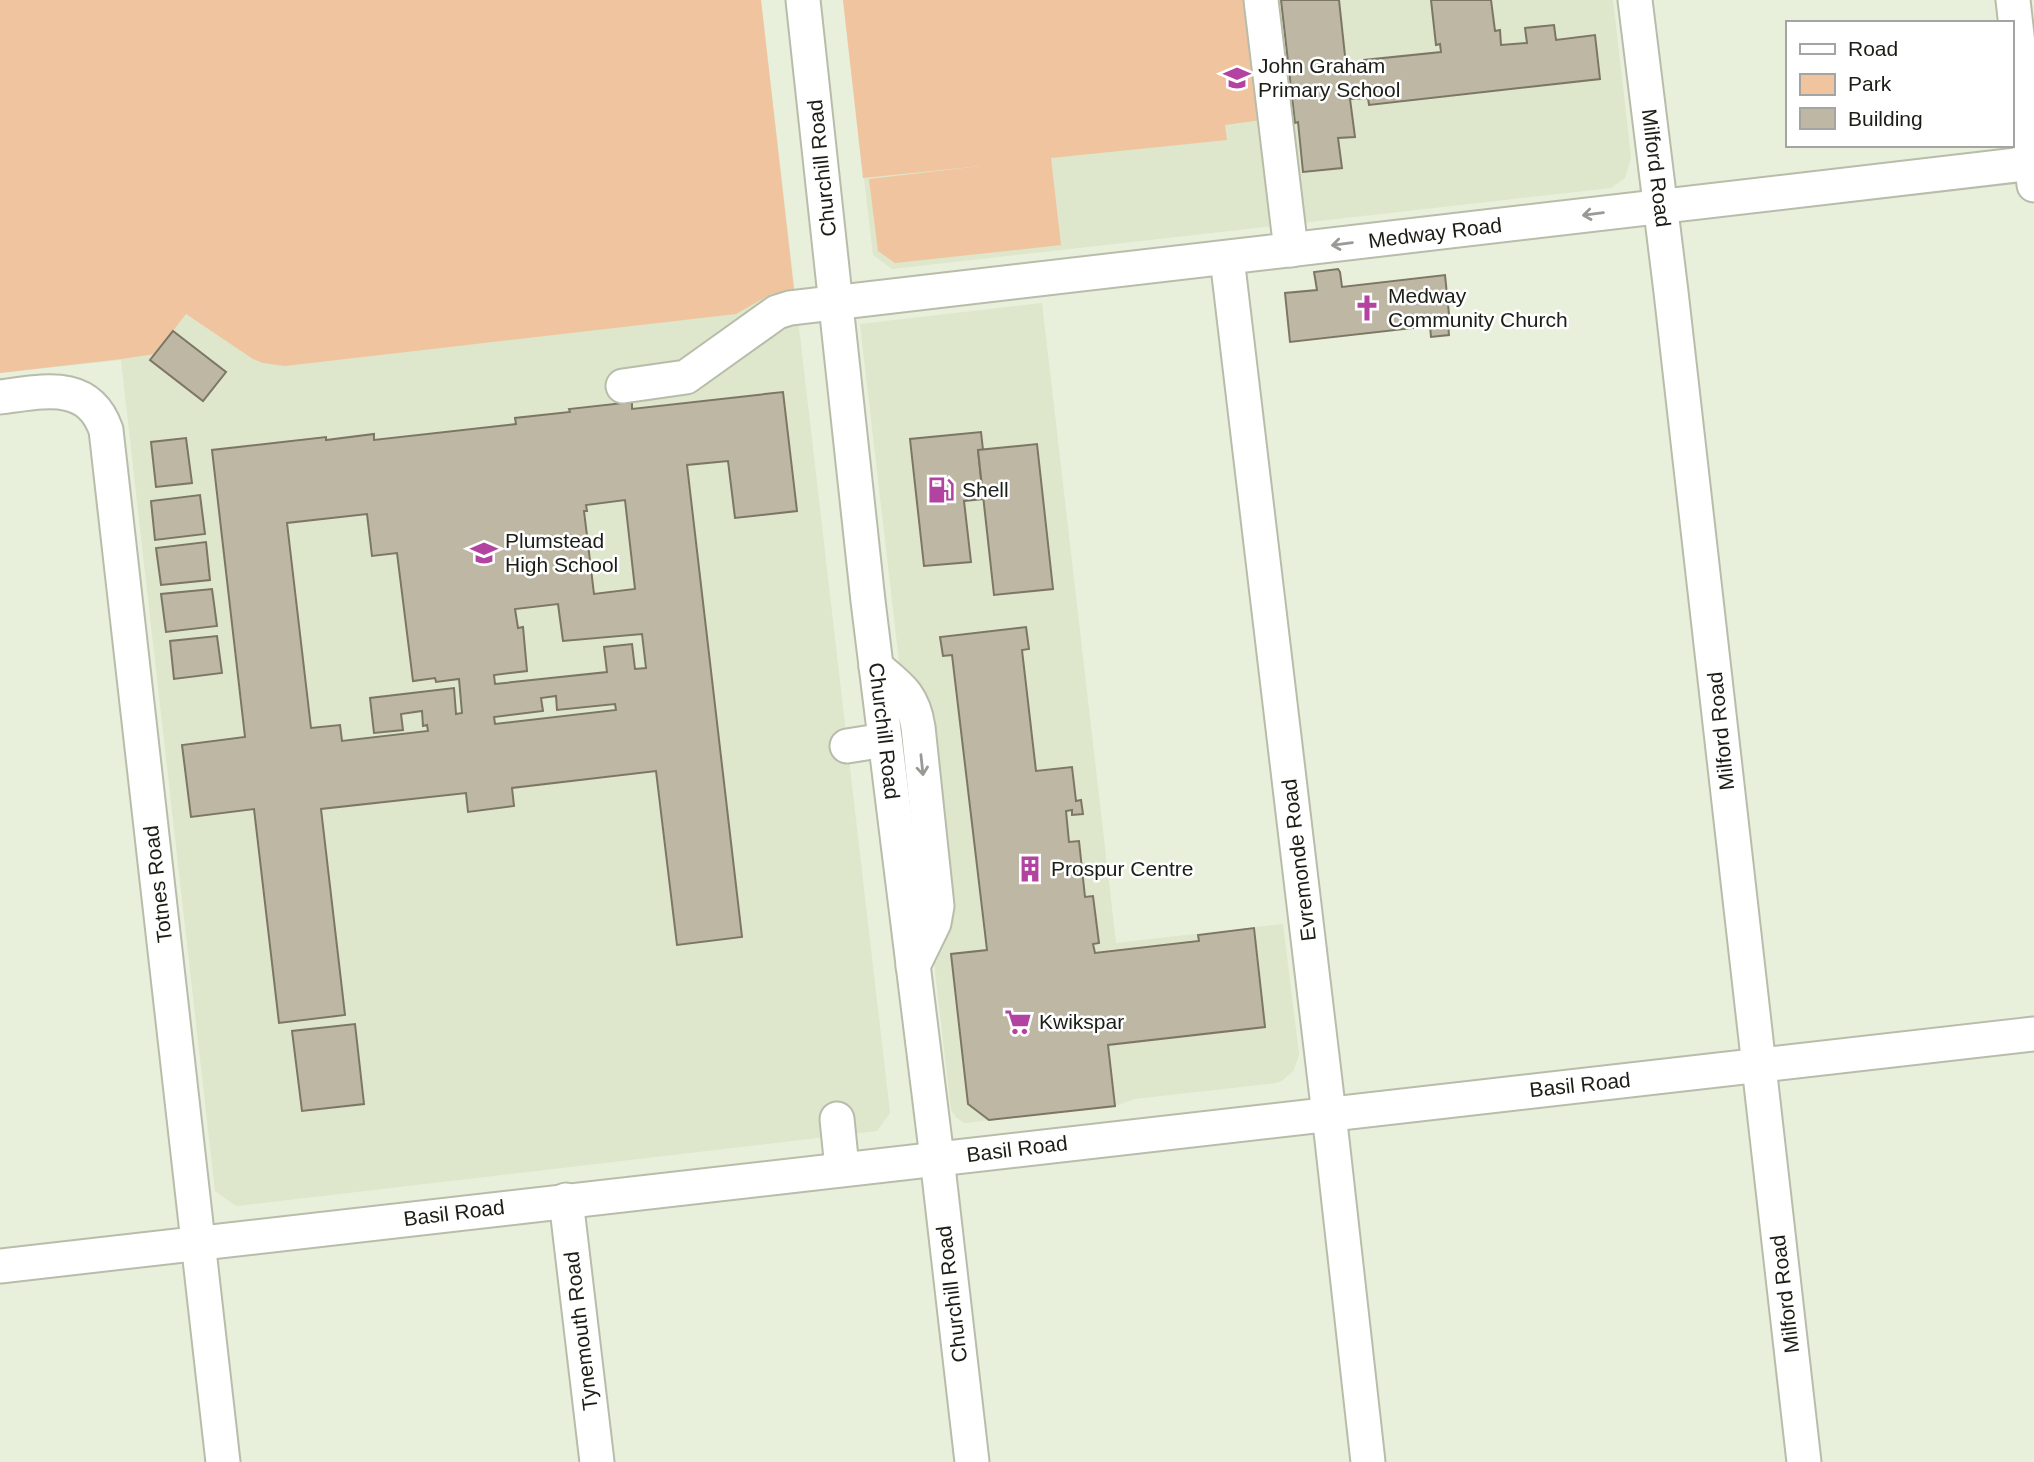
<svg xmlns="http://www.w3.org/2000/svg" width="2034" height="1462" font-family="Arial,sans-serif">
<style>
.built{fill:#dee6cb}
.green{fill:#f0c49e}
.building{fill:#bdb7a4;stroke:#7c7664;stroke-width:2;fill-rule:evenodd}
.lines{fill:none;stroke-linecap:round;stroke-linejoin:round}
.minor-casing{stroke:#b7bdaa;stroke-width:37}
.minor{stroke:#fff;stroke-width:33}
.oneway{stroke:#989a96}
.labels{text-anchor:middle;stroke-width:5;stroke-linejoin:round;paint-order:stroke}
.poi-label{font-size:21px;fill:#1b1e16;stroke:#fff;text-anchor:start}
.street-label{font-size:21px;fill:#1b1e16;stroke:#fff}
</style>
<rect width="100%" height="100%" fill="#e8efdb"/>
<g class="built">
<polygon points="0,0 761,0 890,1113 877,1131 236,1206 215,1191 121,360 0,373"/>
<polygon points="843,0 1613,0 1631,157 1625,178 1611,188 892,269 873,255"/>
<polygon points="1042,303 1116,943 1283,924 1299,1054 1294,1070 1283,1080 1276,1083 1134,1099 1115,1106 964,1123 956,1117 951,1110 950,1101 860,324"/>
</g>
<g class="green">
<polygon points="0,0 761,0 794,290 771,294 736,314 285,366 263,363 253,359 186,314 155,354 121,359 0,373"/>
<polygon points="843,0 1248,0 1261,120 1225,125 1227,140 1051,158 1061,245 895,263 878,251 869,179 981,166 863,178"/>
</g>
<g class="building">
<polygon points="1281,0 1339,0 1346,65 1364,63 1364,60 1441,52 1440,44 1436,45 1431,0 1491,0 1495,31 1500,30 1501,45 1527,43 1525,28 1554,25 1556,40 1595,35 1600,79 1369,105 1368,98 1350,99 1355,137 1338,138 1342,168 1303,172 1298,122 1295,123"/>
<polygon points="1338,269 1340,272 1342,287 1445,275 1450,324 1448,324 1449,335 1431,337 1430,326 1290,342 1285,293 1317,290 1314,272"/>
<polygon points="173,331 226,372 203,401 150,360"/>
<path d="M783,392l14,119 -62,7 -7,-57 -41,4 55,472 -65,8 -21,-174 -144,17 2,18 -46,6 -2,-19 -145,16 24,206 -66,8 -25,-214 -63,8 -9,-72 63,-8 -33,-287 114,-13v3l48,-6v6l142,-16 -1,-6 55,-6 -1,-3 63,-7v7zM625,500l10,89 -41,5 -10,-83h3l-1,-6zM367,514l5,42 25,-3 16,128 22,-3 1,4 23,-3 3,34 -6,1 -2,-26 -84,10 4,35 29,-3 -2,-16 21,-3 1,15 4,-1 1,6 -86,10 -2,-16 -29,3 -24,-205zM558,604l5,37 79,-7 4,34 -11,1 -3,-25 -28,3 3,25 -112,12 -1,-9 33,-4 -4,-44 -5,1 -3,-19zM556,696l1,14 58,-6 1,6 -121,14 -1,-7 49,-6 -2,-13z"/>
<polygon points="981,432 983,450 978,450 983,499 964,501 971,562 924,566 910,439"/>
<polygon points="186,438 192,483 156,487 151,442"/>
<polygon points="1037,444 1053,589 994,595 978,450"/>
<polygon points="200,495 205,534 155,540 151,501"/>
<polygon points="206,542 210,580 161,585 156,548"/>
<polygon points="212,589 217,626 166,632 161,594"/>
<polygon points="1026,627 1029,649 1022,650 1036,771 1072,767 1076,801 1081,800 1083,814 1072,815 1072,810 1066,811 1069,842 1079,841 1085,897 1093,896 1099,943 1093,944 1095,953 1199,941 1198,935 1254,928 1265,1027 1108,1045 1115,1106 989,1120 968,1104 951,954 987,950 952,655 943,656 940,637"/>
<polygon points="217,636 222,673 174,679 170,641"/>
<polygon points="355,1024 364,1104 302,1111 292,1031"/>
</g>
<g class="lines">
<g class="minor-casing">
<g id="minor">
<polyline points="803,0 868,601 937,1158 972,1462"/>
<polyline points="1261,0 1291,250"/>
<polyline points="1635,0 1671,292 1804,1462"/>
<polyline points="2013,0 2034,185"/>
<polyline points="1227,258 1332,1140 1368,1462"/>
<polyline points="623,386 686,377 777,312 790,308 2034,163"/>
<path d="M0,397c42,-5 88,-18 106,33l117,1032"/>
<path d="M876,667c24,20 37,28 42,60l19,179 -3,17 -21,43"/>
<polyline points="847,746 885,740"/>
<polyline points="837,1119 842,1168"/>
<polyline points="566,1200 597,1462"/>
<polyline points="0,1266 2034,1034"/>
</g>
</g>
<use href="#minor" class="minor"/>
</g>
<defs><path id="oneway-shaft" d="M-6 0H5M1.5-3L5.5 0L1.5 3" fill="none" stroke-width="1.6" stroke-linecap="round" stroke-linejoin="round" transform="scale(1.75)"/></defs>
<g class="oneway">
<use href="#oneway-shaft" transform="translate(1593 214) rotate(173)"/>
<use href="#oneway-shaft" transform="translate(1342 244) rotate(173)"/>
<use href="#oneway-shaft" transform="translate(922 765) rotate(84)"/>
</g>
<defs>
<g id="school-bare" transform="scale(2.1)"><path d="M0-5L7-2L0 1L-7-2ZM-4 1L0 2.5L4 1V4Q0 6-4 4Z" fill="#b343a0" stroke="#fff" stroke-width="2.5" paint-order="stroke"/></g>
<g id="church-bare" transform="scale(2.1)"><path d="M-1.2-6h2.4v3.5h3.3v2.4h-3.3V6h-2.4V-.1h-3.3v-2.4h3.3Z" fill="#b343a0" stroke="#fff" stroke-width="2.5" paint-order="stroke"/></g>
<g id="fuel-bare" transform="scale(2.1)"><path d="M-5.5-6h7V0h2V4h1.3V-2.5L3-4.5l.8-.8L6-3V5H2.5V1h-1V6h-7ZM-4.2-4.7v3.2H.2V-4.7Z" fill="#b343a0" stroke="#fff" stroke-width="2.5" paint-order="stroke"/></g>
<g id="building-bare" transform="scale(2.1)"><path d="M-4-6H4V6H1V3H-1V6H-4ZM-2.5-4.3h1.7v1.8h-1.7ZM.8-4.3h1.7v1.8H.8ZM-2.5-1h1.7V.8h-1.7ZM.8-1h1.7V.8H.8Z" fill="#b343a0" stroke="#fff" stroke-width="2.5" paint-order="stroke"/></g>
<g id="supermarket-bare" transform="scale(2.1)"><path d="M-6-5.5h2.5l.6 2H6L4.5 2H-2.5L-4.4-4H-6ZM-1.5 3.2a1.3 1.3 0 1 0 .1 0ZM3 3.2a1.3 1.3 0 1 0 .1 0Z" fill="#b343a0" stroke="#fff" stroke-width="2.5" paint-order="stroke"/></g>
</defs>
<g fill-rule="evenodd">
<use href="#school-bare" x="1237" y="78"/>
<use href="#church-bare" x="1367" y="308"/>
<use href="#fuel-bare" x="941" y="490"/>
<use href="#school-bare" x="484" y="553"/>
<use href="#building-bare" x="1030" y="869"/>
<use href="#supermarket-bare" x="1018" y="1022"/>
</g>
<g class="labels">
<g class="poi-label">
<text x="1258" y="73">John Graham<tspan x="1258" dy="24">Primary School</tspan></text>
<text x="1388" y="303">Medway<tspan x="1388" dy="24">Community Church</tspan></text>
<text x="962" y="497">Shell</text>
<text x="505" y="548">Plumstead<tspan x="505" dy="24">High School</tspan></text>
<text x="1051" y="876">Prospur Centre</text>
<text x="1039" y="1029">Kwikspar</text>
</g>
<g class="street-label">
<text transform="translate(822 168) rotate(-96)" y="7">Churchill Road</text>
<text transform="translate(1656 168) rotate(83)" y="7">Milford Road</text>
<text transform="translate(1435 233) rotate(-7)" y="7">Medway Road</text>
<text transform="translate(884 731) rotate(83)" y="7">Churchill Road</text>
<text transform="translate(1721 731) rotate(-96)" y="7">Milford Road</text>
<text transform="translate(1299 860) rotate(-97)" y="7">Evremonde Road</text>
<text transform="translate(158 884) rotate(-97)" y="7">Totnes Road</text>
<text transform="translate(1580 1085) rotate(-6)" y="7">Basil Road</text>
<text transform="translate(1017 1149) rotate(-7)" y="7">Basil Road</text>
<text transform="translate(454 1213) rotate(-7)" y="7">Basil Road</text>
<text transform="translate(952 1294) rotate(-97)" y="7">Churchill Road</text>
<text transform="translate(1785 1294) rotate(-97)" y="7">Milford Road</text>
<text transform="translate(581 1331) rotate(-97)" y="7">Tynemouth Road</text>
</g>
</g>
<rect x="1786" y="21" width="228" height="126" fill="#ffffff" stroke="#a4a5a2" stroke-width="2"/>
<rect x="1800" y="44" width="35" height="10" fill="#ffffff" stroke="#a4a5a2" stroke-width="2"/>
<text x="1848" y="56" font-size="21" fill="#1b1e16">Road</text>
<rect x="1800" y="74" width="35" height="21" fill="#f0c49e" stroke="#a4a5a2" stroke-width="2"/>
<text x="1848" y="91" font-size="21" fill="#1b1e16">Park</text>
<rect x="1800" y="108" width="35" height="21" fill="#bdb7a4" stroke="#a4a5a2" stroke-width="2"/>
<text x="1848" y="126" font-size="21" fill="#1b1e16">Building</text>
</svg>
